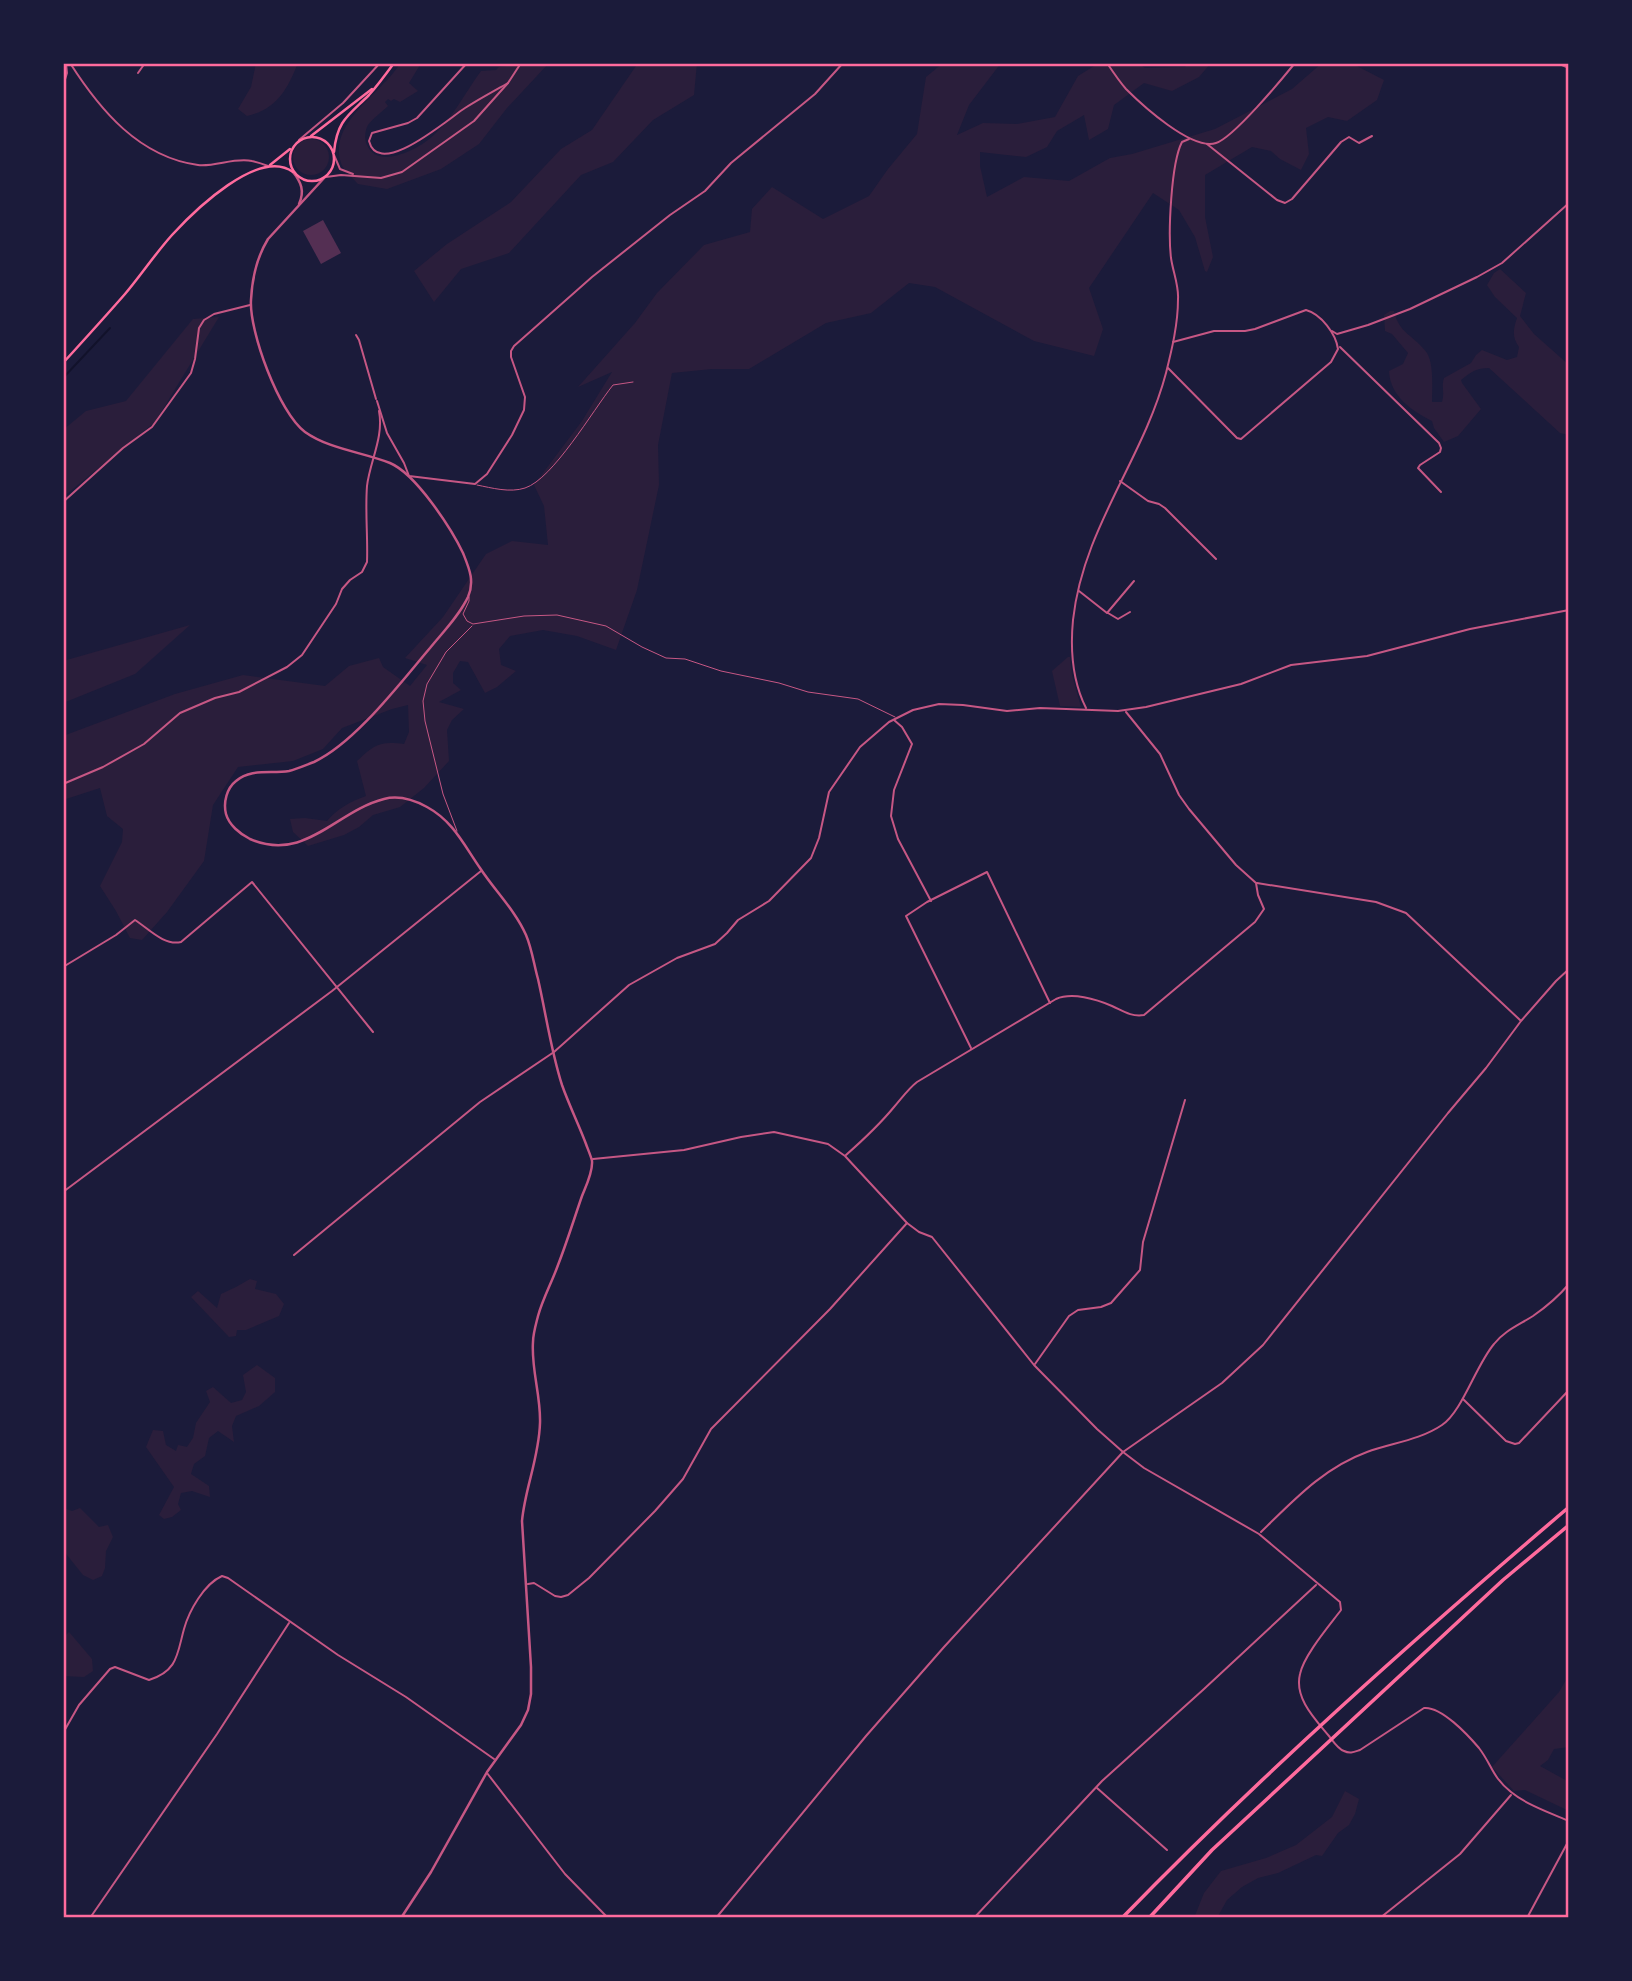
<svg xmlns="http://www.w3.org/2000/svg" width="1632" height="1981" font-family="Helvetica,sans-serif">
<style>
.green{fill:#2a1e3b}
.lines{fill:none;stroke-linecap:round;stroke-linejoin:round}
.stream{stroke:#12122b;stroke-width:2}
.building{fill:#542f53}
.service{stroke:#c65784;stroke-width:1}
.minor{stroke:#c65784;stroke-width:2}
.tertiary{stroke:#c65784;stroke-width:2.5}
.secondary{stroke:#ff6b9d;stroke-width:2.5}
.motorway{stroke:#ff6b9d;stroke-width:3.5}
.neatline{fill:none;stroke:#ff6b9d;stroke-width:2.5}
</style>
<rect width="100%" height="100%" fill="#1b1b3a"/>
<g class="green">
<path d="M256,63h42c-11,27 -21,46 -51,53l-9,-7 13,-22z"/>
<path d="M401,63h26l-7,2 -11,18 9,8 -18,11 -6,-3 -3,2 -3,-2 -3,3 3,4c-6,6 -15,12 -20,19 -3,5 -4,14 -1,20 10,24 47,6 61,-5 22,-17 37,-47 53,-69l15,-1 3,-3 7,-1 2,-3h41l-42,45 -28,36 -38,25 -54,20 -29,-5c-5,-6 -15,-14 -17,-21 -11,-33 23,-58 42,-79 7,-6 12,-14 18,-21z"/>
<polygon points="643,63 697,63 694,95 653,120 613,162 581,175 509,253 461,269 434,302 414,271 447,244 511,202 561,149 592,130 636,66"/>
<path d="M943,63h58l-32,42 -12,30 26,-12 34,1 38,-7 23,-41 21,-13h39l7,5 40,-1 4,-4h22l-12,14 -27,14 -28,-8 -30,22 -6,24 -19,11 -5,-25 -27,16 -10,16 -21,10 -46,-5v14l7,31 37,-20 45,4 41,-23 22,-4 83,-25 77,-40 30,-26h29l33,17 -7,20 -30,21 -19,-4 -22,11 3,26 -8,16 -21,-11 -9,-8 -19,-4 -47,28v42l8,40 -6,15 -2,-1 -10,-34 -16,-27 -26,-17 -64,95 14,41 -9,27 -60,-15 -99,-54 -26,-4 -38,30 -45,10 -77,46h-37l-40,4 -14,72 1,40 -22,105 -21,60 -39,-14 -34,-6 -33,6 -11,13 2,16 15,6 -19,16 -12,6 -17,-31 -8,-1 -7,12v10l8,7 -22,12 25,7 -12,11 -5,10 2,31 -25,27 -24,19 -27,8 -14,12 -15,8 -36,11 -15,-14 -3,-13 15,-1 22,3c11,-13 23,-19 39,-25l-9,-35c18,-17 23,-20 47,-17l5,-12 -1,-27 -16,4 -50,19 -19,21 -30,12 -55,6 -25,38 -9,56 -37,51 -25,28 -12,-2 -14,-27 -16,-25 22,-44 1,-13 -16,-13 -7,-28 -37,12v-64l112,-42 68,-19 82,11 24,-20 30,-8 4,9 27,19 17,-21 -22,-7 38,-41 43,-63 26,-13 36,4 -4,-39 -10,-21 48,-64 30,-49 -34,15 57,-64 22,-30 47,-48 46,-13 2,-23 20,-22 51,32 46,-23 19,-27 29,-35 9,-57z"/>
<circle cx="311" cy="157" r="18"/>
<path d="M1500,269l26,24 -6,23 14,18 35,31v70l-9,-2 -71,-65c-13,0 -18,4 -28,12l1,3 19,26 -23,27 -14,6 -10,-14 -2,-7c-20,-10 -42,-25 -43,-50l14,-7 5,-11 -16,-19 -7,-3 -1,-16 6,-4h4c5,23 20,24 33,42 7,11 5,36 5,49h10c3,-10 -1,-15 2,-24l27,-15 5,-8 6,-5 25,10 10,-3 2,-10c-7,-10 -6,-17 -2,-29l-22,-21 -8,-12 7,-12z"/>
<polygon points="219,317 155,422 63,497 63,430 86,411 126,401 193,319"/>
<polygon points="190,625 135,674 63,703 63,661"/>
<polygon points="1068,657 1070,657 1072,675 1081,707 1060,706 1052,671"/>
<polygon points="250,1279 257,1281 255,1289 276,1294 284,1304 279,1316 246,1330 237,1330 236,1336 229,1337 191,1297 198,1291 217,1308 221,1294 236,1287"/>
<polygon points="257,1365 275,1378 275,1392 259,1406 236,1416 232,1426 234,1442 218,1431 209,1438 205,1456 194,1464 191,1474 209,1486 210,1497 192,1491 181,1493 178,1504 181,1510 172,1517 164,1519 159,1515 174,1487 146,1447 153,1430 163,1431 166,1445 176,1451 178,1445 187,1447 193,1438 196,1423 210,1402 206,1391 213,1387 231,1403 242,1400 246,1392 243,1375"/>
<polygon points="63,1508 72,1511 80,1508 99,1527 108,1525 113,1537 106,1551 105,1568 102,1576 93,1580 83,1575 63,1550"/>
<polygon points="69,1632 92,1659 93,1671 84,1677 63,1676 63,1638"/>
<polygon points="1569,1675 1569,1747 1554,1749 1548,1760 1540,1766 1569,1782 1569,1811 1525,1790 1514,1791 1492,1767 1559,1692"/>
<polygon points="1345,1791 1359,1799 1355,1814 1349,1825 1338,1833 1322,1856 1316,1855 1278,1873 1258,1878 1242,1887 1227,1900 1217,1918 1194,1918 1204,1893 1221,1871 1266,1858 1296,1845 1332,1817"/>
</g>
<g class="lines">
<polyline class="stream" points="63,378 110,328"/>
</g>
<polygon class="building" points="323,220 341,253 321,264 303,231"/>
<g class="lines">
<g class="service">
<path d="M477,485c15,3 33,8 48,3 28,-9 68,-78 88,-103l20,-3"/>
<polyline points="469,597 469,601 463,614 467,621 473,624 524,616 557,615 606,626 642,647 666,658 685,659 721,671 779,683 808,692 858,699 895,717"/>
<polyline points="457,831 443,794 425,721 423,701 427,684 446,652 472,626"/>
</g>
<g class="minor">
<path d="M70,63c30,47 69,94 128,102 17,2 37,-8 54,-4 5,1 11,3 16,5"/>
<path d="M467,63l-50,55 -9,5 -36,10 -3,8c10,39 80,-23 96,-33 14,-9 29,-17 43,-25"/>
<path d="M1107,63c6,9 12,18 19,26 16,16 66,62 90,54 17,-5 66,-64 79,-80"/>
<polyline points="1557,63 1569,68"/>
<polyline points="138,73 145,63"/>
<polyline points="63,86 67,73 66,63"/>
<polyline points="299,140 343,103 380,63"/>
<polyline points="1207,144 1277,200 1285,203 1292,199 1341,142 1349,137 1359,143 1372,136"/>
<polyline points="334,155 340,169 353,174"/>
<polyline points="326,177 341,175 381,178 402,172 474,121 508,83 521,63"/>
<polyline points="1332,331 1337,334 1368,325 1410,309 1477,277 1502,263 1569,203"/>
<polyline points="356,335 359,340 376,399"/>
<polyline points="1340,347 1439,443 1441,448 1440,452 1420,465 1418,468 1441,492"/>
<path d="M1168,368l69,70 4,1 90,-77 7,-13c-2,-15 -17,-35 -32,-39l-51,19 -10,2h-31l-41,11"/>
<polyline points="377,401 387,433 404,463 409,476 475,484 487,474 512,435 524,410 525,397 511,357 511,351 514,346 592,277 670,215 705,191 731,163 815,94 843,63"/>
<polyline points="1120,481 1148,501 1159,504 1165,508 1216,559"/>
<polyline points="63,502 123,448 152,427 191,373 195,359 199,328 204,320 214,314 250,305"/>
<polyline points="1079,591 1107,613 1134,581"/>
<polyline points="1108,613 1118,619 1130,612"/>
<path d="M1086,708c-14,-28 -16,-57 -13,-88 10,-92 70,-160 93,-247 6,-24 12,-49 12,-74 1,-13 -5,-27 -7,-41 -3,-25 0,-95 11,-116l7,-3"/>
<polyline points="894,720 902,727 912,744 894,790 891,816 898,839 931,901"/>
<path d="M63,784l40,-17 41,-23 36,-31 35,-15 24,-6 48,-25 15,-12 34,-51 6,-15 8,-9 12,-8 5,-10c1,-25 -2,-51 0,-76 3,-25 17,-49 12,-75"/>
<polyline points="1257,883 1376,902 1406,913 1520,1020"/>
<path d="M63,967l53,-32 19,-15c14,9 29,26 46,22l71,-60 121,150"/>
<polyline points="971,1048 906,916 927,902 987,872 1050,1003"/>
<path d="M846,1155c17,-15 34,-31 48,-48 8,-9 14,-18 23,-25l139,-83c16,-7 40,0 56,7 11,5 19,11 32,9l111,-93 9,-13 -6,-14 -2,-12 -20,-18 -47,-56 -10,-14 -19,-41 -34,-42"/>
<path d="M593,1159l91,-9 57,-13 33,-5 54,12 17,12 62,67 12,9 13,5 102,128 63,64 26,23 21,16 115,66 81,68 1,8c-12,16 -37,45 -41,64 -6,24 15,45 29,62 4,5 9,13 15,15 6,3 10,1 16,-1l64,-42c17,-2 44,27 55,40 13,17 13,29 32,44 16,13 39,21 58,29"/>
<polyline points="63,1192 332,991 481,871"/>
<polyline points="294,1255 480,1102 554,1052 629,985 677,958 715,944 727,933 738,920 769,901 811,858 819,838 829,792 860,747 889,722 913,710 939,704 963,705 1007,711 1040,708 1118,711 1146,707 1241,684 1291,665 1367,656 1470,629 1569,610"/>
<polyline points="1035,1364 1069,1316 1078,1310 1101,1307 1111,1303 1140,1270 1143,1242 1185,1100"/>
<polyline points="1463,1399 1506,1441 1515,1444 1519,1443 1569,1390"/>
<path d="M1261,1532c32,-31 62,-64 106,-80 25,-9 53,-12 75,-27 20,-13 34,-60 52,-81 10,-13 25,-19 39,-28 13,-9 25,-19 36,-32"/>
<polyline points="528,1584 534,1583 555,1596 561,1597 568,1595 589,1578 655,1511 683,1479 711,1429 830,1309 907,1223"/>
<path d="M63,1733l16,-28 31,-36 5,-2 34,13c29,-9 28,-26 35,-51 5,-18 20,-45 38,-53l6,2 110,77 68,42 88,62"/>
<polyline points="487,1773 565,1874 608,1918"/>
<polyline points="1097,1788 1167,1850"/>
<polyline points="90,1918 217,1734 289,1623"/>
<polyline points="716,1918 866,1736 944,1647 1123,1452 1222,1383 1263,1345 1448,1113 1486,1068 1521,1021 1556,981 1569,969"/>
<polyline points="974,1918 1102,1781 1204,1689 1316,1585"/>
<polyline points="1380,1918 1460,1854 1511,1795"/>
<polyline points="1527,1918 1569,1840"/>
</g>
<g class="tertiary">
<path d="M293,172c8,10 12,19 6,32"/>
<path d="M325,177l-57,62c-11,18 -16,40 -17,61 -2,31 28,113 54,132 24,17 57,20 85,31 26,11 61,65 73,90 6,15 12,28 5,44 -9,19 -25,35 -38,51 -29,34 -75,95 -116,114 -8,3 -17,7 -25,9 -18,3 -38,-3 -53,10 -9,7 -13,21 -10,33 3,11 14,20 24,25 55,24 86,-28 134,-40 15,-4 30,1 43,8 26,14 37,38 53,61 15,23 35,42 46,67 6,14 8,30 12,44 8,35 13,72 24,106 7,20 17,40 24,59 1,3 6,15 6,17 1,11 -6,25 -10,35 -8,23 -15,46 -24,69 -6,17 -15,33 -20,51 -2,8 -5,18 -5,26 -2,27 8,54 7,81 -1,35 -15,65 -18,98l9,146v27l-3,16 -7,15 -34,47 -56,100 -30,46"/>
</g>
<g class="secondary">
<polyline points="311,136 372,89"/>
<circle cx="312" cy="159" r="22"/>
<path d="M334,152c3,-32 15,-37 35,-57 9,-10 17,-21 25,-32"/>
<polyline points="270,165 290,149"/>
<path d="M63,363c21,-23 41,-45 62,-69 16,-19 30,-40 47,-59 22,-24 87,-88 121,-63"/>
</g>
<g class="motorway">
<path d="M1122,1918c141,-145 293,-280 447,-411"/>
<polyline points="1149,1918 1212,1850 1503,1580 1569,1525"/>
</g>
</g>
<rect width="1632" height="1981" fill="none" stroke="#1b1b3a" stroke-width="130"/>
<rect x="65" y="65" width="1502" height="1851" class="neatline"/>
</svg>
